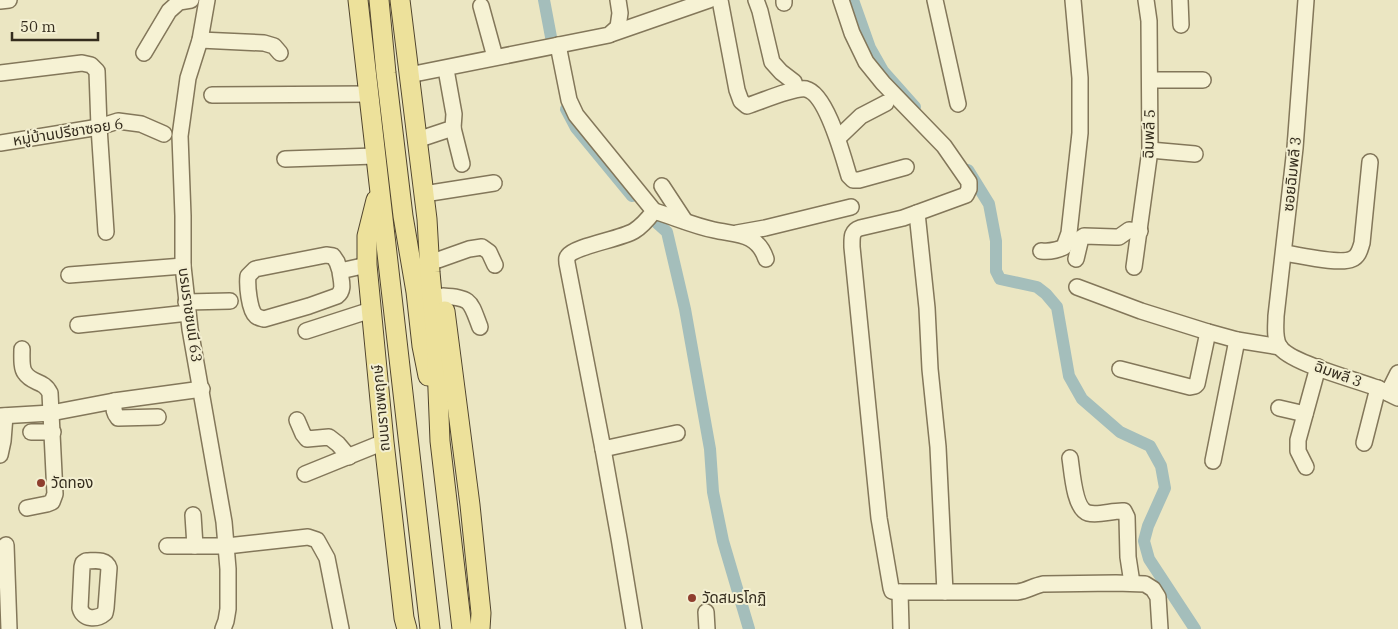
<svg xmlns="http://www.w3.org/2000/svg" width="1398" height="629" font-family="'IBM Plex Serif','Noto Sans Thai',serif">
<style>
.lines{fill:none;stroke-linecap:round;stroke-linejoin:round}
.canal{stroke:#a4bebb;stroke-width:12}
.minor-casing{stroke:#83775a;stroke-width:18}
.major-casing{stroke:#51452e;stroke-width:21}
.minor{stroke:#f6f2d4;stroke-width:15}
.major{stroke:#ede19b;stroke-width:19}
.poi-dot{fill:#8f3e2e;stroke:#f3efd1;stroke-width:2}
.labels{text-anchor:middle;stroke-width:4;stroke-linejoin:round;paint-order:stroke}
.street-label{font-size:15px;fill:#342c1d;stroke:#f3efd1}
.poi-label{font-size:15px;fill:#342c1d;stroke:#f3efd1;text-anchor:start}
</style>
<rect width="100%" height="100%" fill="#ebe6c2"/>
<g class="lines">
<g class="canal">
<polyline points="544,0 551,37"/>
<polyline points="853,0 870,48 883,71 915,107"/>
<polyline points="566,109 576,128 632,196"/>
<polyline points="968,170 989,204 996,241 996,271 1000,279 1037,287 1046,294 1057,307 1069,376 1082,399 1120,432 1150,446 1161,466 1165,488 1148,526 1144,541 1149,559 1195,629"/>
<polyline points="657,223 667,232 685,309 710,449 713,492 723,541 749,629"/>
</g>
<g class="minor-casing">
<g id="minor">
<polyline points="207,0 200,40 188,78 180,136 183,216 183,266 190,329 224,522 228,569 228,609 226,621 223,629"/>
<path d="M720,0l17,90 4,11 6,5c13,-4 47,-19 59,-17 21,5 37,68 43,87l4,4h6l47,-13"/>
<polyline points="756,0 760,11 772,62 781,72 794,82 796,89"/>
<polyline points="784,0 784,3"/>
<path d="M841,0l11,33 14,29 17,21 61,63 25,36v7l-3,6 -63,23 -43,10c-9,3 -8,10 -8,19l27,271 12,70 1,3 6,1h119c10,-1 16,-6 26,-8l73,-1 29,1 8,5 5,8 2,32"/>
<polyline points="935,0 958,104"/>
<polyline points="1180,0 1181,25"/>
<path d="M1306,0l-11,148 -19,168c0,9 -2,21 3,30 10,17 78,34 98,42 8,3 14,7 21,10"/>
<polyline points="0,1 9,0"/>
<polyline points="481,6 495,57"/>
<polyline points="611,34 709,0"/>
<polyline points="200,40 264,43 274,46 280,53"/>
<path d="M558,45l11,55 7,15 78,96c-6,8 -12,15 -20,20 -13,8 -59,15 -66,25 -2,2 -1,4 -1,7l36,186 16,89 15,91"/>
<polyline points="144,53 169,11 179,2 191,0"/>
<polyline points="0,73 82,63 91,65 97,71 99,127 106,232"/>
<polyline points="409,75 609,35 618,27 620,13 618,0"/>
<polyline points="1150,80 1203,80"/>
<polyline points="212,95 368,94"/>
<polyline points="453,128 462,164"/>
<polyline points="838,138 861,116 886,103"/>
<polyline points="417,140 453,128 454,114 447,75"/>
<polyline points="0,143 99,127 118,121 141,124 164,134"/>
<polyline points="1150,150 1195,154"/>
<polyline points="285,159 375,156"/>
<polyline points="662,186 685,221"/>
<polyline points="424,194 494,183"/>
<path d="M654,211c20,6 40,15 60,19 22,5 43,2 52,29"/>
<polyline points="917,213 927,308 930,369 938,447 945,592"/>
<polyline points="737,233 765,228 851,207"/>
<path d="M1041,251c9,1 15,0 23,-4l5,-14 11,-100v-55l-7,-78"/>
<path d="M1284,253c15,2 56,12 68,6 7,-3 8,-10 10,-16l8,-81"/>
<polyline points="1076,259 1081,238 1084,236 1115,237 1119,237 1129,230 1140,231"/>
<polyline points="438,260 469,249 482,247 489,252 495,265"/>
<polyline points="1134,267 1150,150 1149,21 1146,0"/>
<path d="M340,271c1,10 5,19 -3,25l-28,10 -45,13c-4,-1 -5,-1 -8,-3 -7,-6 -9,-31 -8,-40l7,-7 71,-14 7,1 4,6 3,9 27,-6"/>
<polyline points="69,275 183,266"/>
<polyline points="1077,287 1141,311 1208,332 1237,340 1280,347"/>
<path d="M443,296c29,2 27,5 37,31"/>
<polyline points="186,302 230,301"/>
<polyline points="78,325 188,313"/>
<polyline points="306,331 371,310"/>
<path d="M22,349c0,7 -1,19 3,24 7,11 19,7 25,20l5,101 -3,8 -5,2 -20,4"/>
<polyline points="1120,369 1190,387 1195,386 1197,384 1208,332"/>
<polyline points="1388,393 1398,373"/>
<path d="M114,401c0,7 -1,11 4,17l40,-1"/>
<polyline points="1279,408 1305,414"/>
<polyline points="0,416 51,413 114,401 202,389"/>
<polyline points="297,420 303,434 307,439 329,437 338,444 349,457"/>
<polyline points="31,432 53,432"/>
<polyline points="1364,443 1378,388"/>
<polyline points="603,449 677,433"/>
<polyline points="0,455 3,441 5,416"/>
<path d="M1070,458c2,12 4,51 18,55 11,3 25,-3 36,-2l3,6 1,40 4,26"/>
<polyline points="1213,461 1237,340"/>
<polyline points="1306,467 1298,451 1298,440 1318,367"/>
<polyline points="305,474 384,442"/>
<polyline points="193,515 195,546"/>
<polyline points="6,545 9,629"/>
<polyline points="167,546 227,546 308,537 317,540 327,558 341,629"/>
<path d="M86,561c8,0 20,-3 23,7l-3,40 -1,5c-8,7 -22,7 -25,-5l2,-41 1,-4z"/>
<polyline points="900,592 901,629"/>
<polyline points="706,612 707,629"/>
</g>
</g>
<g class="major-casing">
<g id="major">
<polyline points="358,0 430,629"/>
<polyline points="379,0 386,73 403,216 416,292 422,346 428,376"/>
<polyline points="400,0 427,219 430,272 436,339 440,441 462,629"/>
<polyline points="376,200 367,236 367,265 384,442 404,618 407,629"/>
<polyline points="445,311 470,505 481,613 480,629"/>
</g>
</g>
<use href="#minor" class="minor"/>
<use href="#major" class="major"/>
</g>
<g class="poi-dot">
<circle cx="41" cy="483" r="5"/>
<circle cx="692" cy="598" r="5"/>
</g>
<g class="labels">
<g class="street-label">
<text transform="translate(68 132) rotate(-9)" y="5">หมู่บ้านปรีชาซอย 6</text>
<text transform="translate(1149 134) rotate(-88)" y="5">ฉิมพลี 5</text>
<text transform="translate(1292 174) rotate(-84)" y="5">ซอยฉิมพลี 3</text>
<text transform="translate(190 315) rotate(82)" y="5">บรมราชชนนี 63</text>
<text transform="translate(1338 374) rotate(20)" y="5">ฉิมพลี 3</text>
<text transform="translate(381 408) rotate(-95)" y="5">ถนนราชพฤกษ์</text>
</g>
<g class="poi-label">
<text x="51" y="488">วัดทอง</text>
<text x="702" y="603">วัดสมรโกฏิ</text>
</g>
</g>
<path d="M12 32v8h86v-8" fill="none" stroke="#342c1d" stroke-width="2.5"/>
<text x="20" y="32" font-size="15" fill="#342c1d" stroke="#f3efd1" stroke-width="4" paint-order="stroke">50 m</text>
</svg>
